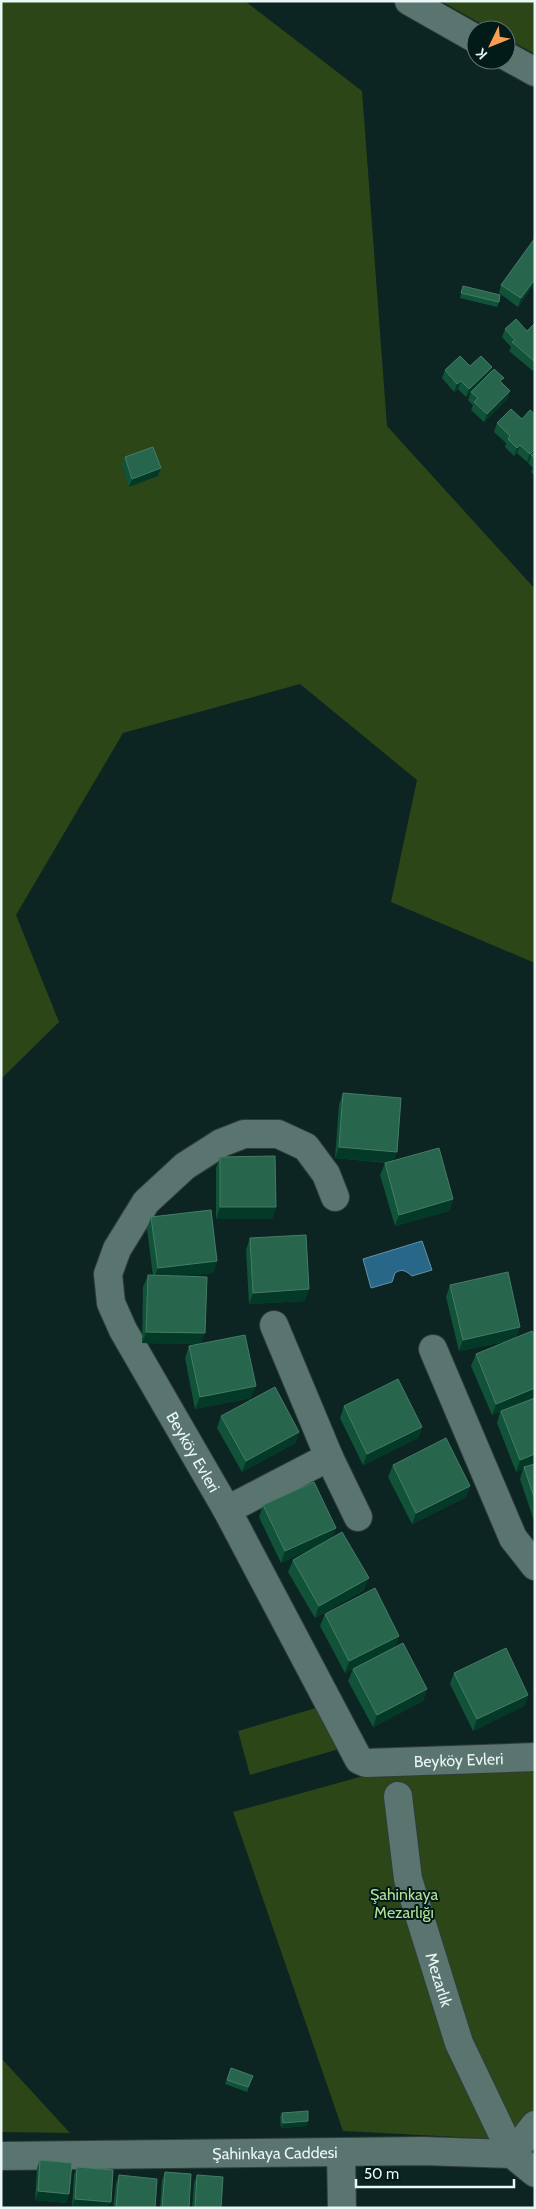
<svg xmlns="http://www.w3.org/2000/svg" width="536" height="2209" font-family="Cabin,sans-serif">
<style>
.green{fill:#2c4617}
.water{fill:#286788;stroke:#6292a9}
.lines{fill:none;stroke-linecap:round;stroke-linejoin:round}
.minor-casing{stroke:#2f3d3a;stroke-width:30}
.minor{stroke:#5a7470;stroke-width:28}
.wall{fill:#105338}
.shaded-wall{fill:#053927}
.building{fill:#28654d;stroke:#467c67}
.labels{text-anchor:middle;stroke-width:4;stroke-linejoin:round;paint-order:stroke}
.street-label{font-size:16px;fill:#e9f7f5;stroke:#031b18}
.park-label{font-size:16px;fill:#b2df93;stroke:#031b18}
</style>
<rect width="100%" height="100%" fill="#0c2522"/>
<g class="green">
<polygon points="1,1 245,1 362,91 387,426 535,589 535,963 391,902 417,780 300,684 123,733 16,915 59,1022 1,1079"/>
<polygon points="441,1 535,1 535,54 506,38 506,30 492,30"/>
<polygon points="326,1705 339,1749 250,1775 238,1731"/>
<polygon points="535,1768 535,2141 343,2131 233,1812 378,1772"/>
<polygon points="1,2058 70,2133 1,2132"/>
</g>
<path class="water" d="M422,1241l10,29 -20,6c-6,-5 -10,-8 -17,-3l-3,9 -21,6 -8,-29z"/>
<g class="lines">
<g class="minor-casing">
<g id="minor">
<polyline points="409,1 476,39"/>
<polyline points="506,56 535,72"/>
<path id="s1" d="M335,1197l-9,-23 -20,-27 -28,-13h-34l-23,9 -36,23 -39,36 -29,47 -9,25 3,29 12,27 104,180 132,250 7,3 169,-6"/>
<polyline points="274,1325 329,1457 358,1517"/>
<polyline points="433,1349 513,1538 535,1566"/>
<polyline points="227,1510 329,1457"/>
<path id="s2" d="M398,1796l10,83 51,164 53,111 23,19"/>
<polyline points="341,2152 342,2208"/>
<path id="s3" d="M1,2156l422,-5 89,3 23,-29"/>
</g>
</g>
<use href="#minor" class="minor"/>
</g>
<g class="wall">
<polygon points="535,238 535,283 518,307 499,293 501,285"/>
<polygon points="463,286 499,302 497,307 460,298"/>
<polygon points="535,323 535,370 533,371 509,351 511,347 502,337 505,329 527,331"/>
<polygon points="470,366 492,367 490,373 502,383 510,391 507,399 484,422 471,410 473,405 468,400 471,392 466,397 458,389 454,392 442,378 445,370"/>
<polygon points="535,414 535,476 531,472 533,468 528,463 530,459 527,462 517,453 514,456 505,447 506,443 494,432 497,423 522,419"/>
<polygon points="125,457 158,476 129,487 122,465"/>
<polygon points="343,1093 393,1161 453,1199 449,1211 395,1226 380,1175 385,1163 387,1163 335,1158 339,1105"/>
<polygon points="220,1157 276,1207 272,1219 216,1219 216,1168"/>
<polygon points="151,1217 217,1261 213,1273 182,1276 201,1344 251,1398 195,1409 185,1358 189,1346 199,1344 142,1343 143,1287 148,1275 153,1276 147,1229"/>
<polygon points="250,1238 305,1301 249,1304 246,1250"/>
<polygon points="450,1285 516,1337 535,1398 535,1524 520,1479 523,1469 516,1472 497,1423 500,1412 492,1415 471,1366 476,1354 508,1341 459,1351 446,1297"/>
<polygon points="344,1406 422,1427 418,1438 363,1465 340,1418"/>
<polygon points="221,1416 299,1432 295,1443 242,1472 217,1428"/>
<polygon points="393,1465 470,1486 466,1497 412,1524 388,1477"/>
<polygon points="263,1505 336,1528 332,1537 364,1590 315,1618 288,1572 293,1560 316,1546 281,1563 259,1517"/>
<polygon points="325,1614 399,1636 395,1647 427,1689 423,1701 373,1727 348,1681 353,1669 366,1662 345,1673 320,1626"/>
<polygon points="454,1673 528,1695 524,1706 473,1731 450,1684"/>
<polygon points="231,2068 253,2076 247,2092 225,2084"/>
<polygon points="282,2113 307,2126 281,2128 280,2117"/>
<polygon points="40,2160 67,2203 35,2200 37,2168"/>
<polygon points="77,2167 108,2208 72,2207 74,2175"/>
<polygon points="165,2172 189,2208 160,2208 162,2180"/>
<polygon points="119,2175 155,2208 113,2208 116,2183"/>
<polygon points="197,2175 221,2208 192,2208 194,2183"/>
</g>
<g class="shaded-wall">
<polygon points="535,279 535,283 518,307 521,298"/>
<polygon points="492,367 489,376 466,397 469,389"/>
<polygon points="461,381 458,389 454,392 457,384"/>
<polygon points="510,391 507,399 484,422 487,414"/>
<polygon points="520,445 517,453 514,456 517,448"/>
<polygon points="535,449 535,454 531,455 530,459 527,462 530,454"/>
<polygon points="161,468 158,476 129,487 132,479"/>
<polygon points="339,1147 397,1152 393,1163 335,1158"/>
<polygon points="453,1199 449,1211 395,1226 399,1215"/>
<polygon points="220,1207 276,1207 272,1219 216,1219"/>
<polygon points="217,1261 213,1273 153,1280 158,1268"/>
<polygon points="309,1289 305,1301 249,1304 253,1293"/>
<polygon points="520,1327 516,1339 459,1351 463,1340"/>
<polygon points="146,1332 205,1333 201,1344 142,1343"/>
<polygon points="256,1386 251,1398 195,1409 200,1397"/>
<polygon points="535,1388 535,1397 492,1415 496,1404"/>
<polygon points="422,1427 418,1438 363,1465 367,1454"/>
<polygon points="299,1432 295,1443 242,1472 246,1461"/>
<polygon points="535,1454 535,1464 524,1467 523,1469 516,1472 520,1460"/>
<polygon points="470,1486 466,1497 412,1524 416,1513"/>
<polygon points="336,1528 331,1539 281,1563 285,1551"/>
<polygon points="369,1578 364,1590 315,1618 319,1606"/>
<polygon points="399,1636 395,1647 345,1673 349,1661"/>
<polygon points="427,1689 423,1701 373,1727 377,1715"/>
<polygon points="528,1695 524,1706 473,1731 477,1719"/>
<polygon points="308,2121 307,2126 281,2128 283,2123"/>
<polygon points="38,2191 69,2194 67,2203 35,2200"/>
<polygon points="75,2199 111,2202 108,2208 72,2207"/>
</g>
<g class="building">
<polygon points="535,238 535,279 521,298 501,285"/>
<polygon points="463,286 500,295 499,302 461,293"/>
<polygon points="516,319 527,331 535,323 535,362 512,342 515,340 505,329"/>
<polygon points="460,356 470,366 481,356 492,367 469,389 461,381 457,384 445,370"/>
<polygon points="494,369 504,378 500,381 510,391 487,414 474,402 478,398 471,392"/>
<polygon points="511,409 522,419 530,410 535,414 535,449 530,454 520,445 517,448 508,439 510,436 497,423"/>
<polygon points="153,447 161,468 132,479 125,457"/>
<polygon points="535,452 535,458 531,455"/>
<polygon points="343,1093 401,1098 397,1152 339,1147"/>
<polygon points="439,1148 453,1199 399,1215 385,1163"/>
<polygon points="275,1156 276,1207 220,1207 220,1157"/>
<polygon points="211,1210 217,1261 158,1268 151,1217"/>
<polygon points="306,1235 309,1289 253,1293 250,1238"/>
<polygon points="508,1272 520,1327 463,1340 450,1285"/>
<polygon points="148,1275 207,1277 205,1333 146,1332"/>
<polygon points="532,1331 535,1337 535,1388 496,1404 476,1354"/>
<polygon points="245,1335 256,1386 200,1397 189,1346"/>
<polygon points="398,1379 422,1427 367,1454 344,1406"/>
<polygon points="275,1387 299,1432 246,1461 221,1416"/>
<polygon points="535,1398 535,1454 520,1460 501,1411"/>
<polygon points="446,1438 470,1486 416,1513 393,1465"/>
<polygon points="535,1464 535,1500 524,1467"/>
<polygon points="314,1482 336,1528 285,1551 263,1505"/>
<polygon points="342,1532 369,1578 319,1606 293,1560"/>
<polygon points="375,1588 399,1636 349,1661 325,1614"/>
<polygon points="403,1643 427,1689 377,1715 353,1669"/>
<polygon points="506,1648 528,1695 477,1719 454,1673"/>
<polygon points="231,2068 253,2076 248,2087 227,2080"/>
<polygon points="308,2111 308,2121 283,2123 282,2113"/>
<polygon points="40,2160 72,2163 69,2194 38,2191"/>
<polygon points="77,2167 113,2170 111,2202 75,2199"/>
<polygon points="165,2172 191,2174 189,2208 162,2208"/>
<polygon points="119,2175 157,2179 155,2208 116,2208"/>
<polygon points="197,2175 223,2177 221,2208 195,2208"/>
</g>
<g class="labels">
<g class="street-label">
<text dy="6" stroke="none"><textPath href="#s1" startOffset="525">Beyköy Evleri</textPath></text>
<text dy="6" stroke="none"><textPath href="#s1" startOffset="975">Beyköy Evleri</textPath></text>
<text dy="6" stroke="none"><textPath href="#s2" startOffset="189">Mezarlık</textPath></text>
<text dy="6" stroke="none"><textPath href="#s3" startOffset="274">Şahinkaya Caddesi</textPath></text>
</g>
<g class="park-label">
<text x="404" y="1900">Şahinkaya<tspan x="404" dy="18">Mezarlığı</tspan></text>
</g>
</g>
<rect width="536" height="2209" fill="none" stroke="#e9f7f5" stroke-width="5"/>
<g transform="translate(491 45) rotate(227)"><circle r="24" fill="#031b18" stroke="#5f7370"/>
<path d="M0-4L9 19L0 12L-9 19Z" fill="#fc9e52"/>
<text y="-8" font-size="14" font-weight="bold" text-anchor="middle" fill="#e9f7f5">K</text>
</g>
<path d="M356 2179v8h158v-8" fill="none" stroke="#e9f7f5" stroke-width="2.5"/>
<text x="364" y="2179" font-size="15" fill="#e9f7f5" stroke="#031b18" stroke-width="4" paint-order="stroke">50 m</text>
</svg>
